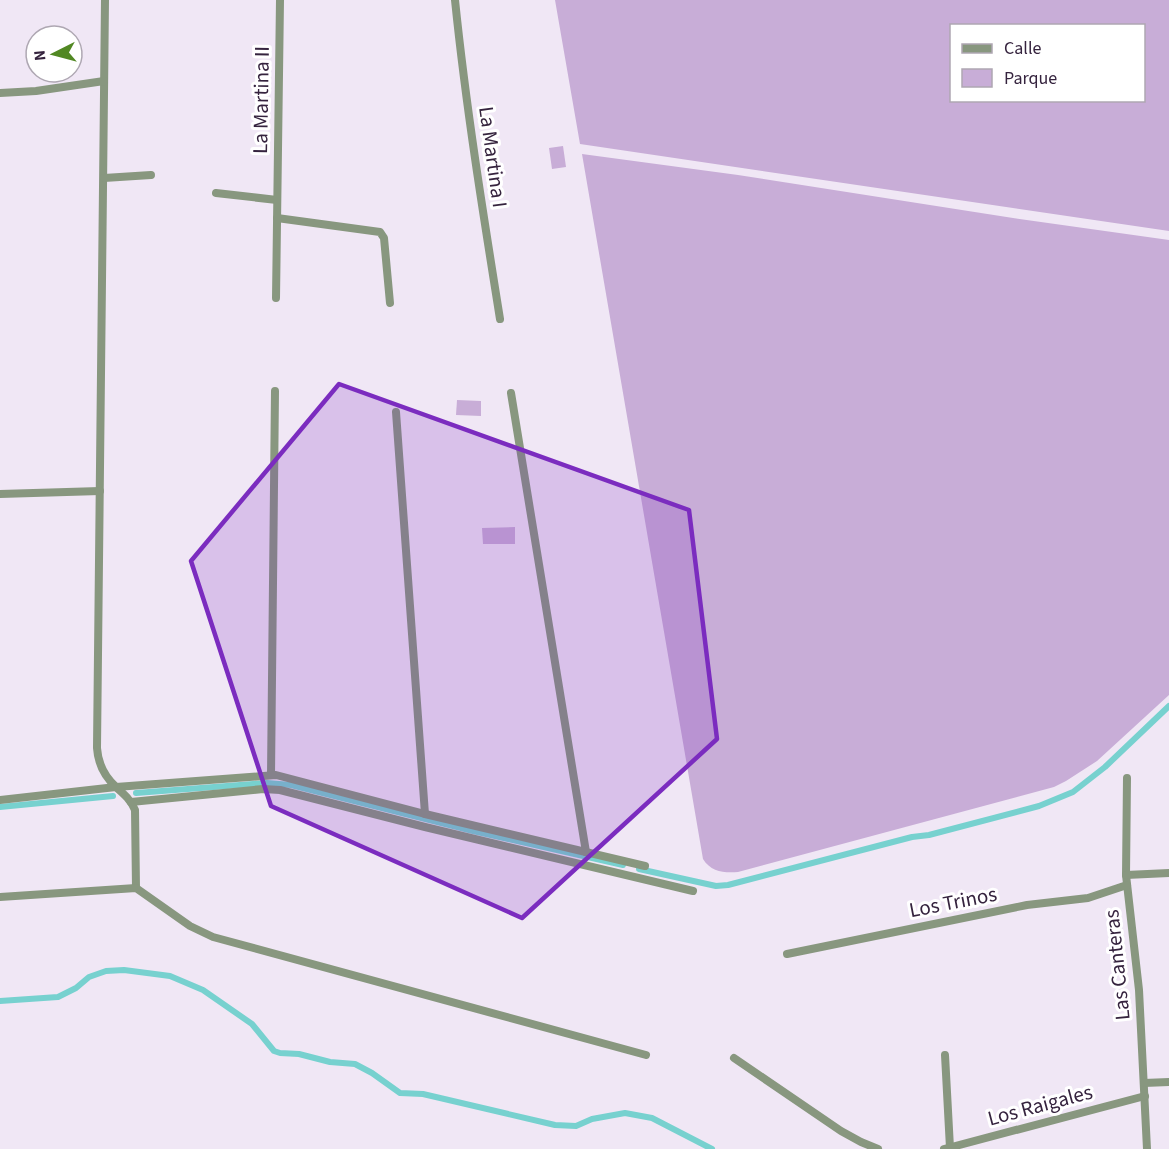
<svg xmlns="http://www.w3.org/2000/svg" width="1169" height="1149" font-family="'Source Sans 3',sans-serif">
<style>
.green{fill:#c8add7;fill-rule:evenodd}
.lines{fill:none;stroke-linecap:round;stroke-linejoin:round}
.canal{stroke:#77d1cf;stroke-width:6}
.minor{stroke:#88977f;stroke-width:8}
.marked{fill:#7b2cbf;fill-opacity:0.2;stroke:#7b2cbf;stroke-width:4.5;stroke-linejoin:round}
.labels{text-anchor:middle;stroke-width:6;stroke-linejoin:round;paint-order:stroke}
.street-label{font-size:21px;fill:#35233e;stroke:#fff}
</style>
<rect width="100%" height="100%" fill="#f0e7f5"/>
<g class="green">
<path d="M555,0h614v231l-589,-87zM952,26h192v74h-192z"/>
<polygon points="563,146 566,167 552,169 549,148"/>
<path d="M582,154l156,21 275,43 156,22v455l-72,66 -31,20 -12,6 -316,85c-14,1 -27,0 -35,-13z"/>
<polygon points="457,400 481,401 481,416 456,415"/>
<polygon points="515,527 515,544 483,544 482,528"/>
</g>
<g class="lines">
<g class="canal">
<polyline points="136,793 267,783 291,785 473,831 623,865"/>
<polyline points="0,807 113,796"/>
<polyline points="639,869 716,886 728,885 912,837 929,835 1039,806 1073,792 1105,767 1169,706"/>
<polyline points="0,1001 58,997 76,988 89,977 106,971 124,970 170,976 203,990 252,1024 274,1051 280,1053 299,1054 330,1062 355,1064 372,1073 400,1093 423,1094 555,1125 576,1126 592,1119 625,1113 652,1118 712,1149"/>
</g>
<g class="minor">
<path d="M105,0l-8,748c1,15 7,28 19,39 8,7 15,13 19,23l1,78"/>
<path d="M455,0c11,107 28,213 45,319"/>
<polyline points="0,93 36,91 104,81"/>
<polyline points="104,178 151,175"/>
<polyline points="216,193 277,200"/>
<polyline points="277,218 380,232 384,238 390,303"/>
<polyline points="276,298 280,0"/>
<polyline points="511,393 586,852"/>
<polyline points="396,412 425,814"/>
<polyline points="0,494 100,491"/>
<polyline points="271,775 275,391"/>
<polyline points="1127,778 1126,875 1139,990 1147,1149"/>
<polyline points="0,800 116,787 276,775 425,814 645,866"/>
<polyline points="131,802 263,789 280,790 425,827 693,891"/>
<polyline points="1126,875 1169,873"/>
<polyline points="0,897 136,888 190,926 213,937 646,1055"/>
<polyline points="787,954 1027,905 1088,898 1127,885"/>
<polyline points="945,1055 950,1148"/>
<polyline points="734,1058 841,1131 861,1142 878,1149"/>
<polyline points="1144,1083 1169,1082"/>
<polyline points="944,1149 1145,1096"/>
</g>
</g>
<path class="marked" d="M339,384l350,126 28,229 -195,179 -251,-112 -80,-245z"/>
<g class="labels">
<g class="street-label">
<text transform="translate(261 100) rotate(-89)" y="7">La Martina II</text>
<text transform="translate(493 157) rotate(82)" y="7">La Martina I</text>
<text transform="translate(953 902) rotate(-11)" y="7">Los Trinos</text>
<text transform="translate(1117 965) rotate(-96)" y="7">Las Canteras</text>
<text transform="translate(1040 1105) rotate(-15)" y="7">Los Raigales</text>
</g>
</g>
<rect x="950" y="24" width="195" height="78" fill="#ffffff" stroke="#aea7b2" stroke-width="1.5"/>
<rect x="962" y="44" width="30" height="9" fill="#88977f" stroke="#aea7b2" stroke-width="1.5"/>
<text x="1004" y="54" font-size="18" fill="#35233e">Calle</text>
<rect x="962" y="69" width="30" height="18" fill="#c8add7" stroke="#aea7b2" stroke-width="1.5"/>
<text x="1004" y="84" font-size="18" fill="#35233e">Parque</text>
<g transform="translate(54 54) rotate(264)"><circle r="28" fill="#ffffff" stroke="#aea7b2" stroke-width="1.5"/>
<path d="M0-4.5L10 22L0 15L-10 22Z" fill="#518823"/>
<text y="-9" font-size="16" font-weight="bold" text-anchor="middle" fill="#35233e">N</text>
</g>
</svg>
